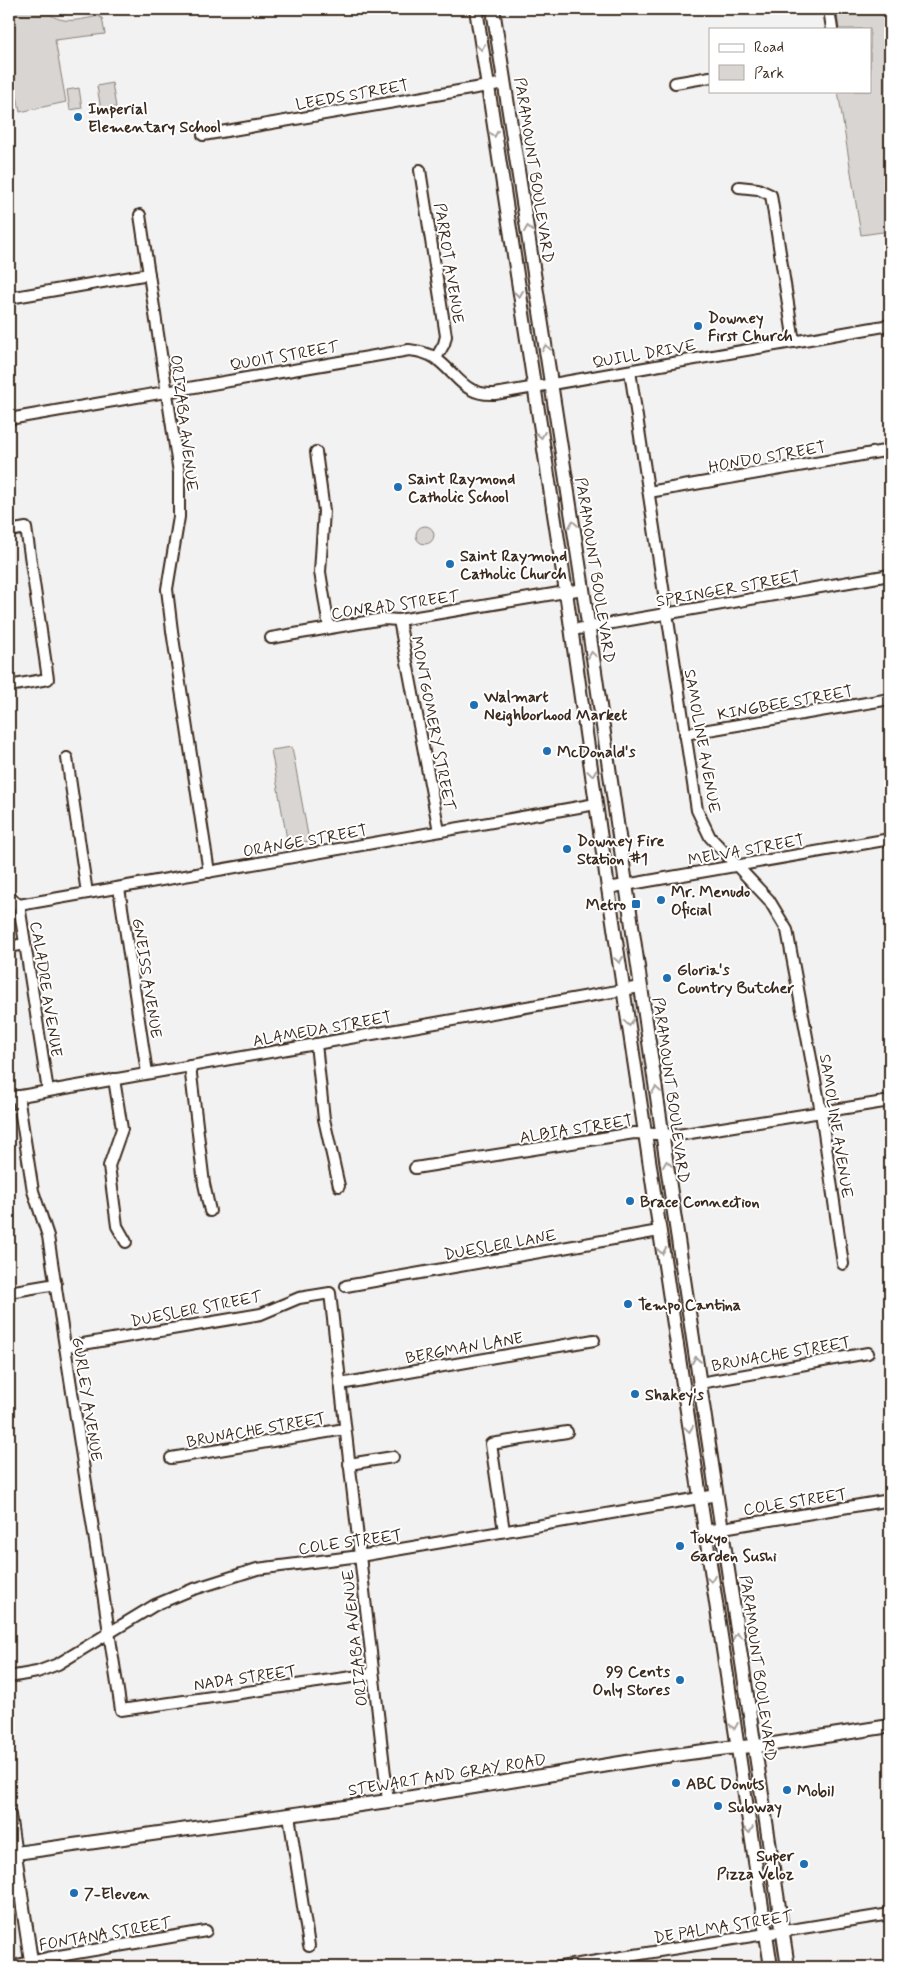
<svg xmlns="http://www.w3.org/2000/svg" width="899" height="1976" font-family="Mynerve,sans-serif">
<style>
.green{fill:#d8d5d2;stroke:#8a8078}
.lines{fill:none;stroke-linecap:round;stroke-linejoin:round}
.minor-casing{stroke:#3b2a1e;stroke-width:14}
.major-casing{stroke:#3b2a1e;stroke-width:16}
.minor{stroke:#fff;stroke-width:10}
.major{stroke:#fff;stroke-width:12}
.oneway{stroke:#a79f9a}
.poi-dot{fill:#1f6fb2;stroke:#fff;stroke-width:2}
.labels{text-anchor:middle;stroke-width:4;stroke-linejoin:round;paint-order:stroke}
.street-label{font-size:16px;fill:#3b2a1e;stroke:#fff}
.poi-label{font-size:16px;font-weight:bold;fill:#3b2a1e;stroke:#fff;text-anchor:start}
</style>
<rect width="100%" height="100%" fill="#f3f2f2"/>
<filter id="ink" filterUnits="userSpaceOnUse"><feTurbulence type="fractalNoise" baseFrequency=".02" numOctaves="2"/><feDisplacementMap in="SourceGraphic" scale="10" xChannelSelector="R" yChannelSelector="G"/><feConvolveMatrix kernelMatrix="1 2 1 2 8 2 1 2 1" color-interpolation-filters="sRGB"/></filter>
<g filter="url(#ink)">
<g class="green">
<path d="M9,9h36c13,17 35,11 53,7l4,2 3,16 -50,6 11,62 -46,10 -3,-16 -8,1z"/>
<polygon points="836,9 890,9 890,231 861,235 838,91 870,91 870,29 839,29"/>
<polygon points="112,83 116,107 101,110 97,86"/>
<polygon points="79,88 82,108 70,110 67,90"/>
<circle cx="425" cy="535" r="9"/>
<polygon points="292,747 309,841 288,845 271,750"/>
</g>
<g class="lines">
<g class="minor-casing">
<g id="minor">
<polyline points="829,9 832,29"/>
<polyline points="675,83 710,77"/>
<polyline points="203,135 505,83"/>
<polyline points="420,170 446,336 444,344 436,358"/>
<polyline points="739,187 758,189 771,195 794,342"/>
<polyline points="140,215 179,473 179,517 167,589 172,631 209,872"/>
<polyline points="9,298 149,274"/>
<polyline points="630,371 697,810 710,837 769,900 787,930 821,1112 843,1264"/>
<path d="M9,419l400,-69c9,1 19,3 26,8 23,16 28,38 60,36l395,-69"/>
<polyline points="316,452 324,511 320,572 329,628"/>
<polyline points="649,492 890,450"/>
<polyline points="9,531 26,528 48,679 9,686"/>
<polyline points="399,620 439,831"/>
<polyline points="572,630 890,575"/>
<polyline points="271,638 383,619 399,620 583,589"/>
<polyline points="685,734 890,699"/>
<polyline points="67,758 87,893"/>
<polyline points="119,888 147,1073"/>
<polyline points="608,888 890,839"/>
<polyline points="9,897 19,905 48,1091"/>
<polyline points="19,905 596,804"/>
<polyline points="9,947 25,944"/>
<polyline points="316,1044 324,1119 339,1186"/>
<polyline points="190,1066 204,1184 210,1211"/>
<polyline points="114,1079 122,1129 109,1166 117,1226 126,1242"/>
<polyline points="18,1096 33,1191 48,1236 121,1710 373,1674"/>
<polyline points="9,1098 640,987"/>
<polyline points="415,1168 634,1133 678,1135 890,1101"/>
<polyline points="346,1286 659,1231"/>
<polyline points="9,1292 56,1284"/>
<polyline points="65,1347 261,1314 299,1298 330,1293 388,1801"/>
<polyline points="700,1383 868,1353"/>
<polyline points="340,1384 594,1340"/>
<polyline points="171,1458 345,1429"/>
<polyline points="349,1464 393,1457"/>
<polyline points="504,1531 491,1444 567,1432"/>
<polyline points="705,1531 890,1500"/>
<polyline points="9,1677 37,1672 58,1664 155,1605 191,1590 257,1569 360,1556 717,1495"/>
<polyline points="289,1815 309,1946"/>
<polyline points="9,1967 47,1958 206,1931"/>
<polyline points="560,1967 890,1914"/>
</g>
</g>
<g class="major-casing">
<g id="major">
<polyline points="476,9 566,592 608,888 771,1967"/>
<polyline points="493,9 583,589 671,1193 788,1967"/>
<polyline points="9,1815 32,1967"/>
<polyline points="9,1854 388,1801 651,1758 727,1748 767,1745 890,1726"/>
</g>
</g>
<use href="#minor" class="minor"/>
<use href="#major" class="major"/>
</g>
<defs><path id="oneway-chevron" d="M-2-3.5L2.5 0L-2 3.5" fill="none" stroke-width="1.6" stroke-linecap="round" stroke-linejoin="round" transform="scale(1.25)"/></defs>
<g class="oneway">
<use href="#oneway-chevron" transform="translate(481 47) rotate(82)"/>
<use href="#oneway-chevron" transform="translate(494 134) rotate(81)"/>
<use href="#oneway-chevron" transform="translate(528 229) rotate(-98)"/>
<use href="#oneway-chevron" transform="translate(519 294) rotate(81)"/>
<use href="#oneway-chevron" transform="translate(546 348) rotate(-99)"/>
<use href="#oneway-chevron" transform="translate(541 435) rotate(81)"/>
<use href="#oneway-chevron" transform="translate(573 524) rotate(-99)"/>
<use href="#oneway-chevron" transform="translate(592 655) rotate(-98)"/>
<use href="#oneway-chevron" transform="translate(592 773) rotate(82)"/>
<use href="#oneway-chevron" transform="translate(619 960) rotate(81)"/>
<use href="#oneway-chevron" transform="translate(629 1023) rotate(82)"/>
<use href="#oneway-chevron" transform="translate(656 1090) rotate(-99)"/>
<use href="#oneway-chevron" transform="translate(667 1164) rotate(-98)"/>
<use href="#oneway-chevron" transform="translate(662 1251) rotate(81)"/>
<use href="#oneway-chevron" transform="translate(696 1360) rotate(-99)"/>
<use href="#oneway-chevron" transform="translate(689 1429) rotate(82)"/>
<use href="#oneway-chevron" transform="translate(711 1579) rotate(82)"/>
<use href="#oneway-chevron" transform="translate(737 1636) rotate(-98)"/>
<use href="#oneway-chevron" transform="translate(734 1726) rotate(81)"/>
<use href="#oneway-chevron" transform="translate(749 1830) rotate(81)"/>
</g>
</g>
<g class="poi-dot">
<circle cx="78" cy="117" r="5"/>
<circle cx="698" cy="326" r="5"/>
<circle cx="398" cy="487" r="5"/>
<circle cx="450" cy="564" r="5"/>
<circle cx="474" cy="705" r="5"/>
<circle cx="547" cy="751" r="5"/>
<circle cx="567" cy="849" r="5"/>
<circle cx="661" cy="900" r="5"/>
<rect x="631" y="899" width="10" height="10" rx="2.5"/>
<circle cx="667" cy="978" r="5"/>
<circle cx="630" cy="1201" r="5"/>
<circle cx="628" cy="1304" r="5"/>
<circle cx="635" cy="1394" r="5"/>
<circle cx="680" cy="1546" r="5"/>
<circle cx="680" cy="1680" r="5"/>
<circle cx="676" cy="1783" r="5"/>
<circle cx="787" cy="1790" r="5"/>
<circle cx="718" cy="1806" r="5"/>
<circle cx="804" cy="1864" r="5"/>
<circle cx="74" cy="1893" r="5"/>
</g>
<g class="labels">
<g class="street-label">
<text transform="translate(352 94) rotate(-10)" y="6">LEEDS STREET</text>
<text transform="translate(535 170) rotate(81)" y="6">PARAMOUNT BOULEVARD</text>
<text transform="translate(450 263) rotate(81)" y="6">PARROT AVENUE</text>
<text transform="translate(644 353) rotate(-10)" y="6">QUILL DRIVE</text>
<text transform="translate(284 355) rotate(-10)" y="6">QUOIT STREET</text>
<text transform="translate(185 423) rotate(83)" y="6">ORIZABA AVENUE</text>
<text transform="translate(767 456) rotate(-10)" y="6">HONDO STREET</text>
<text transform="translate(596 570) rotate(81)" y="6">PARAMOUNT BOULEVARD</text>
<text transform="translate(728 588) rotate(-10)" y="6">SPRINGER STREET</text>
<text transform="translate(395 604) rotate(-8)" y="6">CONRAD STREET</text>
<text transform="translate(785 702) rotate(-10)" y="6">KINGBEE STREET</text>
<text transform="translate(434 723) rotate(79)" y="6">MONTGOMERY STREET</text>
<text transform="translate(703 741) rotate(80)" y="6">SAMOLINE AVENUE</text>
<text transform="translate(305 840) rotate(-10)" y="6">ORANGE STREET</text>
<text transform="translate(746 849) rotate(-10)" y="6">MELVA STREET</text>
<text transform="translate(148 978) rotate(81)" y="6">GNEISS AVENUE</text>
<text transform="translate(47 989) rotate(81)" y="6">CALADRE AVENUE</text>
<text transform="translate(322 1028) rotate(-10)" y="6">ALAMEDA STREET</text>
<text transform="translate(672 1090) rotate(82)" y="6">PARAMOUNT BOULEVARD</text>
<text transform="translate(837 1126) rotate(81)" y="6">SAMOLINE AVENUE</text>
<text transform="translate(576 1128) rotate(-9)" y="6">ALBIA STREET</text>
<text transform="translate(500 1244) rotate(-10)" y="6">DUESLER LANE</text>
<text transform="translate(196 1308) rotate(-11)" y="6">DUESLER STREET</text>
<text transform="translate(464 1347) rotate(-10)" y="6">BERGMAN LANE</text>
<text transform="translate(781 1353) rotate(-10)" y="6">BRUNACHE STREET</text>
<text transform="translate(88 1399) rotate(81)" y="6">GURLEY AVENUE</text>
<text transform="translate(256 1429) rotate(-10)" y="6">BRUNACHE STREET</text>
<text transform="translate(795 1501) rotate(-9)" y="6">COLE STREET</text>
<text transform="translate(350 1541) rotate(-8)" y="6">COLE STREET</text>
<text transform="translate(354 1638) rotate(-96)" y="6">ORIZABA AVENUE</text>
<text transform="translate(759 1668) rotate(82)" y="6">PARAMOUNT BOULEVARD</text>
<text transform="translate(245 1677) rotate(-8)" y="6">NADA STREET</text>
<text transform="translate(447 1774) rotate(-9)" y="6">STEWART AND GRAY ROAD</text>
<text transform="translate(723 1926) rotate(-9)" y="6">DE PALMA STREET</text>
<text transform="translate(105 1933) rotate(-10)" y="6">FONTANA STREET</text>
</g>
<g class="poi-label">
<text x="88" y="114">Imperial<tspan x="88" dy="18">Elementary School</tspan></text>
<text x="708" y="323">Downey<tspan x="708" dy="18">First Church</tspan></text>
<text x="408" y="484">Saint Raymond<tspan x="408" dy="18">Catholic School</tspan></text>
<text x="460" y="561">Saint Raymond<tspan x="460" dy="18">Catholic Church</tspan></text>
<text x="484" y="702">Walmart<tspan x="484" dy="18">Neighborhood Market</tspan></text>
<text x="557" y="757">McDonald's</text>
<text x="577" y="846">Downey Fire<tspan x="577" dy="18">Station #1</tspan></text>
<text x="671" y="897">Mr. Menudo<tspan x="671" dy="18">Oficial</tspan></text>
<text x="626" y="910" text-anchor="end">Metro</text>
<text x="677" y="975">Gloria's<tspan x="677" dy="18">Country Butcher</tspan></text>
<text x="640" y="1207">Brace Connection</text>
<text x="638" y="1310">Tempo Cantina</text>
<text x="645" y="1400">Shakey's</text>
<text x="690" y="1543">Tokyo<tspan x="690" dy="18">Garden Sushi</tspan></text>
<text x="670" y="1677" text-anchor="end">99 Cents<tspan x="670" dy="18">Only Stores</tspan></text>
<text x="686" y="1789">ABC Donuts</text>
<text x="797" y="1796">Mobil</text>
<text x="728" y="1812">Subway</text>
<text x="794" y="1861" text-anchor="end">Super<tspan x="794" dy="18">Pizza Veloz</tspan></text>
<text x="84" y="1899">7-Eleven</text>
</g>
</g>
<rect width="899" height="1976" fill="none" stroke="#fff" stroke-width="30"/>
<rect x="15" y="15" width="869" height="1946" fill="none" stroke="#3b2a1e" stroke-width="2" filter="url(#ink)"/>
<rect x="709" y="28" width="162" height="65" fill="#ffffff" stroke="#b1aaa5"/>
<rect x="719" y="44" width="25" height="8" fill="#ffffff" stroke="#b1aaa5"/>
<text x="754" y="52" font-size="15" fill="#3b2a1e">Road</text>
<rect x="719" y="65" width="25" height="15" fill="#d8d5d2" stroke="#b1aaa5"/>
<text x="754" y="78" font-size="15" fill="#3b2a1e">Park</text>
</svg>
